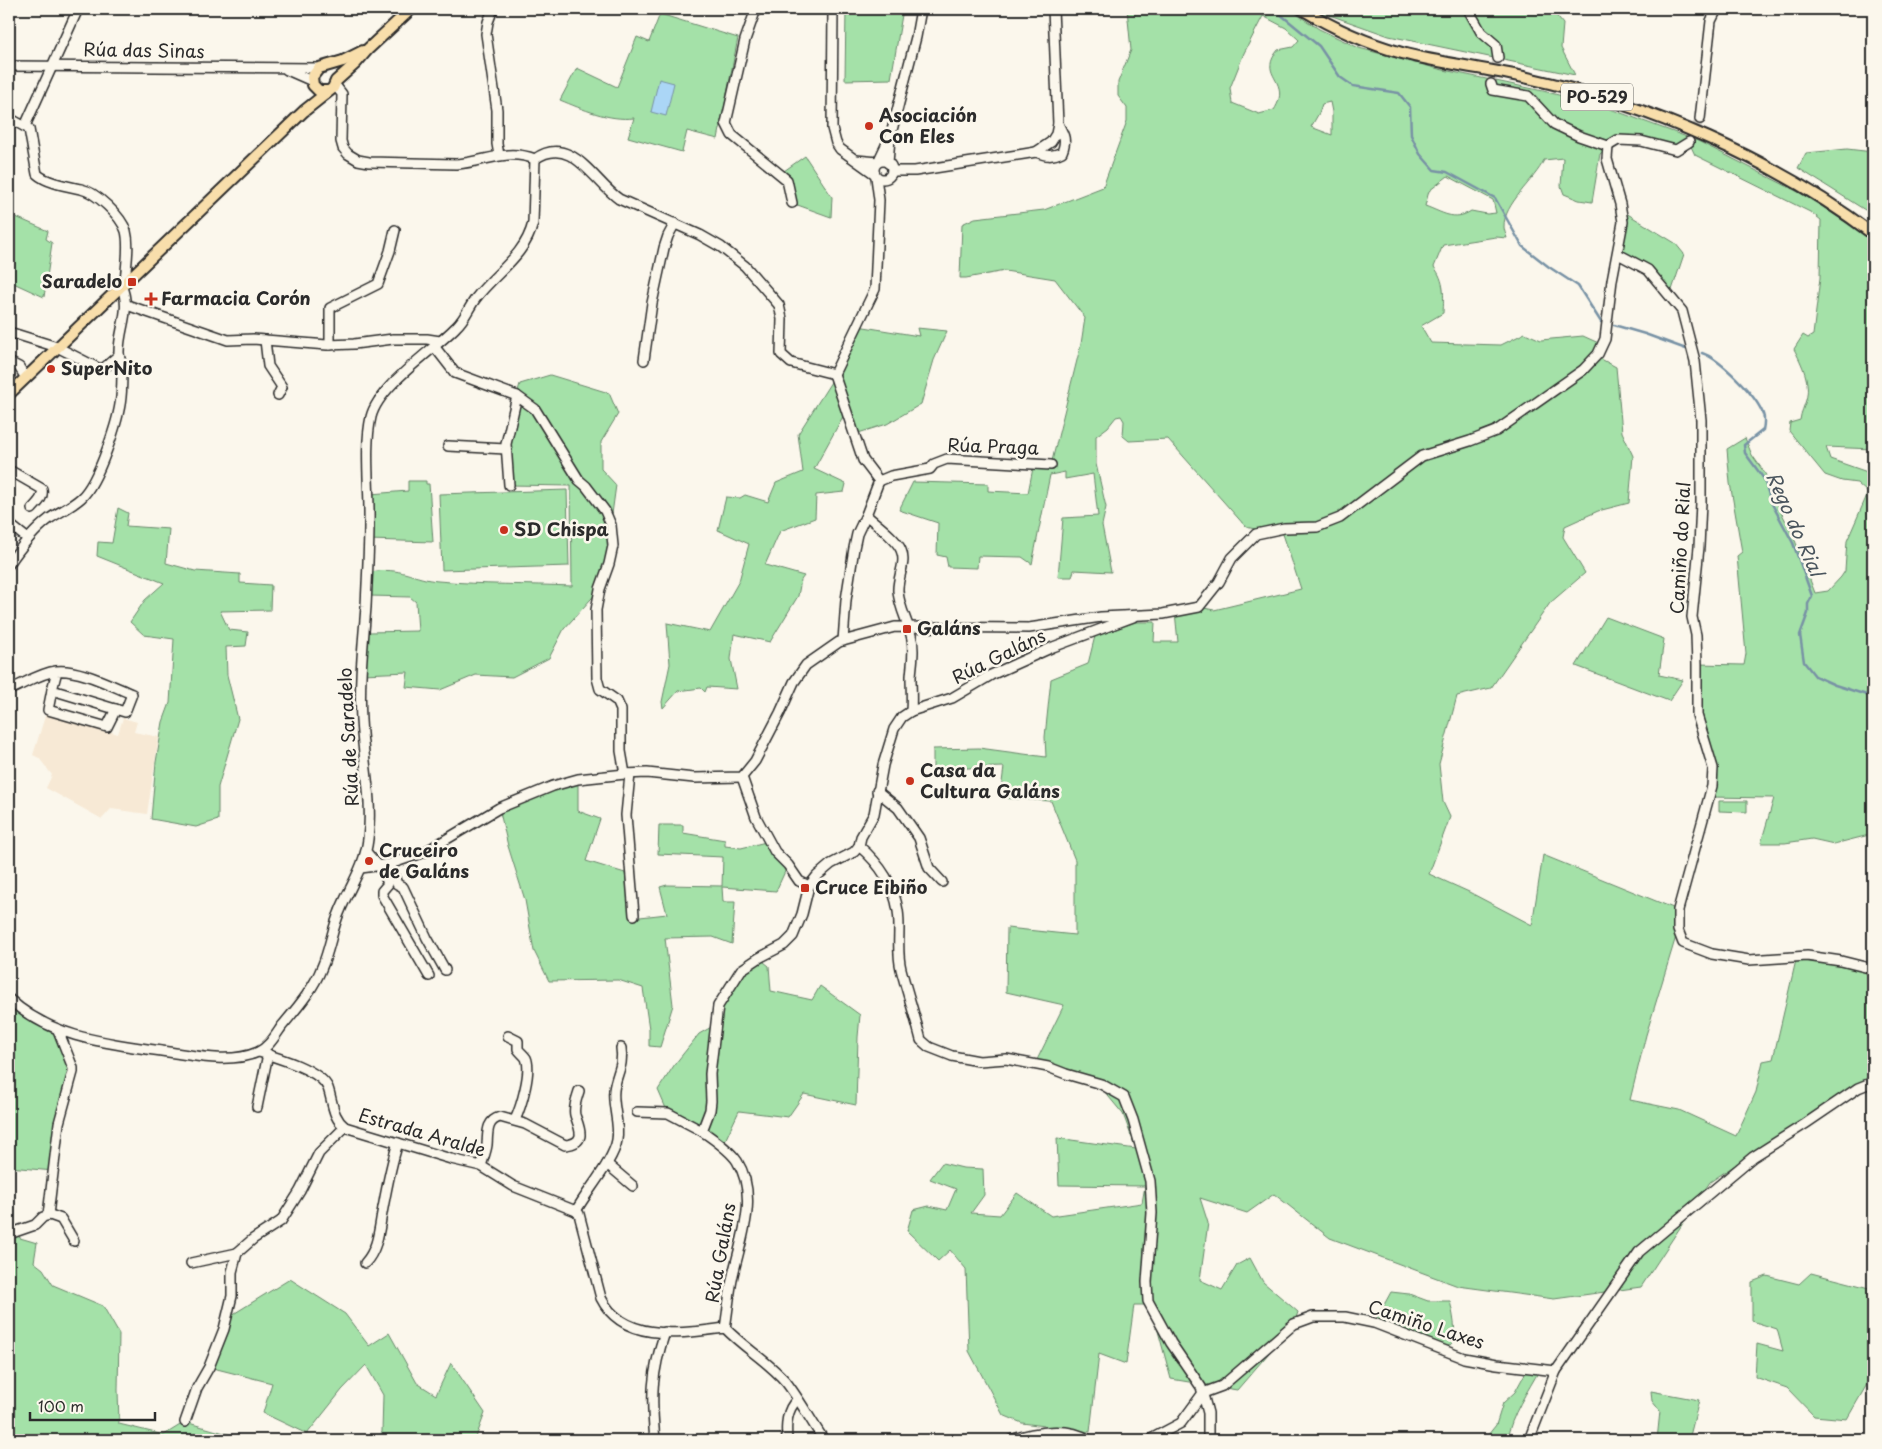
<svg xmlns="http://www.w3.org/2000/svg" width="1882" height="1449" font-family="'Playpen Sans',sans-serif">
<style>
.built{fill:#f7e9d5}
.green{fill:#a4e1a8;stroke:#68866a;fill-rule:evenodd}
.water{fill:#abd6f6;stroke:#7892a5}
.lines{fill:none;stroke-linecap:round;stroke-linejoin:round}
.stream{stroke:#7892a5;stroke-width:2.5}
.minor-tunnel{stroke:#d1cec5;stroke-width:9;stroke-dasharray:9 4.5;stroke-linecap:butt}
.minor-casing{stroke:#2b2b2b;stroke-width:12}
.major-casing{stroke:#2b2b2b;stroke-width:14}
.minor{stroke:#fbf7ec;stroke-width:9}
.major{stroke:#f8deab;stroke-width:10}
.poi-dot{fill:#c8321e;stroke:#fbf7ec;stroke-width:2}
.labels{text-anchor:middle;stroke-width:5;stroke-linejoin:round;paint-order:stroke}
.shield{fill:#fbf7ec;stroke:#696865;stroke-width:1}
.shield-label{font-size:16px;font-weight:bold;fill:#2b2b2b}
.street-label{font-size:18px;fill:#2b2b2b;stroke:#fbf7ec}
.poi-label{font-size:18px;font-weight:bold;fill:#2b2b2b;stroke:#fbf7ec;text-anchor:start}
.water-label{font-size:19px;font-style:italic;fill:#4b565e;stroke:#fbf7ec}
</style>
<rect width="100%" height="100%" fill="#fbf7ec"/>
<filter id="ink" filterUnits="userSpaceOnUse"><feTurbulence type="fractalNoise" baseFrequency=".02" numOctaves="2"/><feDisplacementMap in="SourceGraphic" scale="10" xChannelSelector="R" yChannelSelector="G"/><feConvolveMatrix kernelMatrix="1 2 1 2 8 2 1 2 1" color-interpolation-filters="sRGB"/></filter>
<g filter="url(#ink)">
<polygon class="built" points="46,713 118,734 123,718 137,722 134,732 159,737 147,814 111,809 102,819 46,788 52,775 39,758 33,755"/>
<g class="green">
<polygon points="846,9 903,9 891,79 845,80"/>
<path d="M1127,9h162l30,20 40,19 80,21 104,22 59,15 96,35 116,59 59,41v208l-47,-2 4,12 43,15v360l-39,10 -22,-5 -27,4h-24l13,-45 -65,-1 4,-29 -16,-53v-51l47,1 2,-11 -9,-98 5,-4 -12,-69 -3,-34 18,-11 7,17 12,17 8,15 6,19 15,29 22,58 13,-2 13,-14 4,-6 2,-30 21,-48 -11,-10 -15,-2 -17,-6 -36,-44 1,-8 10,-3c1,-8 4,-13 6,-20 5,-17 -4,-36 -12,-51l9,-14 5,3 5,-3 7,-57 1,-58 -9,-7 -117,-58 -6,-13 -13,8 -58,-10 -18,14 -8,48 -13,-2 -15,-6 -3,-8 2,-28 -19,2c-9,20 -41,44 -40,67 0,3 2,8 3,11l-11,-1 -53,8 -9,22c11,14 10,29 9,46l-22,13 10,17 70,2 24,-12 16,7 42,-4 20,9 -2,14 15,8 6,65 11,24 -4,47 -31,8 -33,15 -2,11 22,36 -35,30 -59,85 -34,8 -18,68 4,38 7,15 -21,57 40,18 63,33 11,-70 135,55v20l-32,105 -16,65 49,10 57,26 20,-44 7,-31 10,-2 23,-99 -4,-3 81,12v111l-114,69 -49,33 -69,105 -87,12 -96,-13 -128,-48 -56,-44 -27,19 -47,-15 8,25 -8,57 22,10 15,-25 13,-7 13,24 35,30 -4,12 -57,66 -66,-11 -20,-74h-17l-8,59 -27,-10 -9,78 -68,-9 -19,-8 -34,-64 -3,-82 -16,-19 -12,11 -31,-30 6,-21 16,-4 18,4 9,-21 -26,-10 12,-16 21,5 20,1 1,26 -13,18 29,2 17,-22 34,23 91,-13 3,-17 -86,-1 -2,-47 79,11 -13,-35 -19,-23 -69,-27 29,-59 -58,-13 1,-64 68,7v-75l-24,-59 -51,-3 4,-31 -71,2v-20l46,-1 67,9 -1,-20 6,-58 37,-15 7,-28 41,-14h19l-1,20h24l-3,-30 24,-5 15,3 87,-21 -18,-55h-27l-1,-5 -9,-2 -78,-88 -39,2 -6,-5 1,-15 -3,-5 -5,1 -8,10 -12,9v28l10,43 -4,18 9,47 -37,-2 -2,7h-14l5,-59 35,-2 -5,-42 -28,5v-7l-15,3 -18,89 -10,-7 -44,-1 -1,12 -29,-1 -2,-10 -9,-2 1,-32 -39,-13 14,-28 75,2v7l40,2 5,-25 18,-3 30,-121 4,-26 -30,-39 -50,-8 -39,7h-6l2,-54 13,-6 69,-8 59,-23 24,-66v-13l-9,-12v-14l13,-32zM1263,16l23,12 13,12 -6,7 -15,3c-19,23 6,28 1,49 -1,4 -3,8 -5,11l-15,4 -27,-11 -2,-15 14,-35zM1330,102l2,10v23l-21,-8 8,-14 3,-9zM1448,176l45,24 3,13 -9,1 -16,-3c-17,11 -29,1 -46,-5l4,-15z"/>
<polygon points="1315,9 1551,9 1563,24 1561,48 1575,75 1389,36 1321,12"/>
<path d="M660,14l78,24 -20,101 -31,-8 -5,21 -54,-15 6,-19c-25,3 -52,-9 -74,-18l17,-32 40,19 20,-50 12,5z"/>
<polygon points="1847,149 1873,152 1873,215 1798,168 1806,153"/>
<polygon points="805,156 832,197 831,217 792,203 783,176 784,171"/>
<polygon points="1621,210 1675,243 1684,254 1670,296 1648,270 1618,254"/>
<polygon points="9,214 48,231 46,239 52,243 44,297 9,281"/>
<polygon points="858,326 919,336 917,328 947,331 934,360 921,404 887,424 855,434 846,411 814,469 846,484 844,492 816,495 815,518 780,531 765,565 804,576 801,580 798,596 770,642 734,634 731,659 737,689 707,687 705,692 701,688 678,691 663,708 662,702 670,664 667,623 710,632 739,581 749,544 718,530 726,497 740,498 745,495 768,502 776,483 803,472 798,434 831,382"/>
<path d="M550,375l59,18 9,21 -17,28v27l15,16 -13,95 -3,9 -36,40 -15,29 -37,19 -36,-2 -36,15 -34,-3 2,-15 -45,2 5,-42 50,-1 -2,-29 -6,-5 -40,-1 1,-24c29,-6 42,7 67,9 44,4 89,3 134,5l-1,-100 -62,-1 2,-70 9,-31z"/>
<polygon points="408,481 426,481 426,484 429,484 433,542 369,540 370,494 408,491"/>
<polygon points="567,490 569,566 442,570 439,494"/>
<polygon points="118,508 128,513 126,526 169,529 166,563 195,571 240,574 240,583 271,585 270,610 220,611 229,630 248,632 246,646 226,647 227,675 238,719 218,787 218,820 196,827 151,819 156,762 163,722 170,703 174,639 144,635 130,622 145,600 164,583 97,556 98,542 112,543"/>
<polygon points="1606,617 1664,639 1659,675 1683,680 1669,701 1576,666"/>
<polygon points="578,779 578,811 600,819 586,861 625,873 631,918 667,914 660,887 667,885 722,886 723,857 658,854 659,825 683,825 683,833 725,840 725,846 741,848 766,842 788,865 776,891 722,887 723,902 735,902 732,944 713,937 665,938 673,1005 660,1047 649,1046 649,1029 643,988 618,980 549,981 534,951 525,900 508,846 499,808"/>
<polygon points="1719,801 1747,801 1747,812 1719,811"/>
<polygon points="759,958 769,966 771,991 812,1000 820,986 860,1015 858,1037 856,1105 804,1094 788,1117 739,1111 722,1147 668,1113 658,1090 675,1064 699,1034 715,1025 718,1006 739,972"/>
<polygon points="9,999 58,1030 70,1061 70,1080 54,1171 9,1167"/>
<polygon points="15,1232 20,1238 37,1243 34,1262 43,1269 53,1285 103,1306 119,1334 118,1390 119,1424 164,1435 185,1422 242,1438 242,1440 9,1440 9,1234"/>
<polygon points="1811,1273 1873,1289 1873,1374 1847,1419 1814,1416 1787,1388 1755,1377 1757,1344 1783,1351 1777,1329 1752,1321 1752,1282 1767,1276 1799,1284"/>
<polygon points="290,1279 345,1314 369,1346 389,1333 417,1383 436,1395 451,1363 485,1413 475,1440 378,1440 382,1432 383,1395 366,1365 342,1390 307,1434 263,1413 272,1383 209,1367 227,1318"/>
<path d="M1391,1292l18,2 19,7h22c2,9 8,34 2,42 -2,3 -8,5 -11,7l-67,-27z"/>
<path d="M1528,1368l12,1c-12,22 -29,46 -33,71h-23l12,-15 7,-22 12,-11z"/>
<polygon points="1651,1391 1699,1400 1689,1440 1657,1440 1660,1411 1652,1401"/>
</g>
<polygon class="water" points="659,79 674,83 666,116 651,112"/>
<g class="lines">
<g class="stream">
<polyline points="1274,9 1319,46 1340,77 1353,86 1399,93 1410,107 1411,135 1420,154 1434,170 1447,172 1495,198 1522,246 1549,267 1578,286 1601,322"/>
<polyline points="1614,325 1645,334 1686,349"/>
<path d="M1702,353c18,6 54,42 61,61 2,5 1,11 0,16l-19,15 1,8 19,26 7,23 22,41 19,53 -4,8v9l-8,22 4,27 11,14 20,9 38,12"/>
</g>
<g class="minor-tunnel">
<polyline points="1491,84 1498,58"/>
<polyline points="1689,142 1700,119"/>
</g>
<g class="minor-casing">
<g id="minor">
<polyline points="493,9 488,22 486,34 497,110 497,144 499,155"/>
<polyline points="756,9 745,40 726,123 732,135 787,180 792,203"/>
<polyline points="833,9 832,128 836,143 840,149 875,174"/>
<polyline points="1468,9 1481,32 1496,45 1498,58"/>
<polyline points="9,66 319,68"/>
<polyline points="287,70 312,81"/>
<polyline points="1491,84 1493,90 1528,96 1554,124 1579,136 1608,146 1618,140 1641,141 1676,150 1689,142"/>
<path d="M335,85l7,9 -1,47 2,7 5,6 10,6 11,2 87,2c30,-2 49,-16 79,-5"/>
<path d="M9,118l20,11 8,45c10,9 30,12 44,15 15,3 40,27 45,42 4,15 0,35 -1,51"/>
<polyline points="1700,119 1711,21 1717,9"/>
<polyline points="25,126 78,9"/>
<path d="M1036,152c10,4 16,5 26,0 5,-12 2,-17 -4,-28"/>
<path d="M535,159c36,-26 59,23 84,40l81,36 21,12 24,19 34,39 3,14 -1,35 10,9 43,11"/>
<polyline points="856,160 878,162 888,141"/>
<circle cx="883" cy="170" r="9"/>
<polyline points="888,163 890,138 916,37 921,9"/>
<polyline points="892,171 915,171 1024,154 1036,152 1051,142 1056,134 1058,124 1053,9"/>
<polyline points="1618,254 1648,270 1682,311 1695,361 1701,420 1701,502 1699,547 1692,617 1696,635 1697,664 1697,715 1713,768 1712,786 1678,910 1678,930 1683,943 1712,954 1749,960 1807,956 1841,961 1873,969"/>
<polyline points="127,305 228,340 253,339 327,345 354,344 393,339 427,339 440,341"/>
<polyline points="9,332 57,347 98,368 104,368 119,355"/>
<polyline points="265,340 268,366 282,387 278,395"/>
<polyline points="330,345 330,308 378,284 390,251 395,230"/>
<polyline points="434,346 455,373 517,396 535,409 579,480 586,486 605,511 611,525 613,546 609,564 600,589 596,610 597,678 600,689 617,701 621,710 621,751 625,774"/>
<polyline points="644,360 652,303 664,248 668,236 675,223"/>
<polyline points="9,362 19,367 26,378"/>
<polyline points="834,374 875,289 879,200 876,177"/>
<polyline points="448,446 506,449"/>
<path d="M9,470l33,19c2,9 -5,14 -10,20"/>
<polyline points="879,481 891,476 930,469 934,464 947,459 1051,465"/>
<polyline points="509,485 506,444 517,396"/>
<polyline points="9,524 28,539"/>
<path d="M9,564c11,-16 23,-32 40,-45 10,-7 22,-12 32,-21 17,-15 38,-78 40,-101 1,-9 1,-21 1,-30 -1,-5 -3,-10 -3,-15 0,-25 13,-42 2,-67"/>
<polyline points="843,641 846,600 854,548 857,534 866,515"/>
<path d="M9,690c15,-6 31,-17 47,-19 22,-3 56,15 76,23l-7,18 -73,-22 5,-19"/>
<polyline points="52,690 48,710 107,727 116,709"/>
<polyline points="911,711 952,698 991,675 1053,647 1133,617"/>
<polyline points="630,774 626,815 634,915"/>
<polyline points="742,777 756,817 775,852 788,865 799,881 809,886"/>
<polyline points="877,791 898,808 910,825 919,838 929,868 942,882"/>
<path d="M859,846c20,17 35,38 39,65 3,19 -2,39 3,58 6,23 14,47 20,71l8,7 23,9 27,5 27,-2 42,8 18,7 35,10 23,13 9,23 17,61 2,32 -5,69 1,19 23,42 30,44 7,26v27"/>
<path d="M366,852c11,13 16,14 22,32l-6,7v4l47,81"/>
<polyline points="390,864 397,884 403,887 427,938 445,970"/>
<polyline points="361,868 390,864 425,852 499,808 553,786 578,779 625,774 647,773 694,778 742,777 755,761 780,713 794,682 806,665 839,642 895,627 1029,628 1101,617 1163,614 1199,607 1219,582 1232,558 1256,534 1284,528 1317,527 1340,518 1422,456 1470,441 1496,431 1583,370 1598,354 1605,339 1612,280 1623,222 1620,204 1607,159 1608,146"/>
<path d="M9,999c45,42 108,45 166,54 26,4 58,10 83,-1 11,-5 17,-16 24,-26 15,-18 31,-36 40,-59 8,-18 10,-38 18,-56 10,-25 25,-45 28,-72 5,-40 -5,-79 -7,-119 -2,-38 2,-75 5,-113 1,-27 3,-55 3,-83 1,-33 -5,-76 2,-107 8,-32 63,-67 85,-90 9,-8 13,-20 20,-29 20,-26 49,-42 57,-75l2,-64"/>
<path d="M508,1036l10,5v8c2,3 6,6 8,9 6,13 -5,49 -11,62"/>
<path d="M259,1052c17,5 62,18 69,36 5,14 4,29 17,39l106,32 30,7 32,20 63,25 3,3 22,84c23,46 82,35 124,30 19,20 43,33 61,54 14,18 25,39 38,58"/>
<polyline points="257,1107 268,1054"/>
<polyline points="637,1112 668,1113 702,1131"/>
<polyline points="607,1164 633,1186"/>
<path d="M481,1166c2,-7 5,-14 6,-21 1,-12 -1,-24 13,-28l25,7 40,21c23,-2 14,-17 10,-30 -2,-8 2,-17 4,-24"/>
<path d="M576,1211c11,-20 38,-51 41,-71 3,-17 -5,-34 -3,-50 2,-16 10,-24 7,-42"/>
<polyline points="48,1215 59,1123 73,1072 73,1068 58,1030"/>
<polyline points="9,1234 35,1225 43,1217 50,1215 61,1219 74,1241"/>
<polyline points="191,1263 237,1253"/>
<path d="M365,1263c14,-15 14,-36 18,-55 4,-22 8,-44 15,-65"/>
<path d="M725,1328c3,-17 4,-35 8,-53 8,-36 26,-79 4,-114 -8,-12 -24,-22 -35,-30l8,-21 1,-9 -1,-27 8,-68 23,-36 18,-12 25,-13 9,-9 9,-22 7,-28 8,-10 14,-12 23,-12 5,-6 2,-9 13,-23 9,-49 11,-36 8,-12 9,-6c1,-12 0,-23 0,-35 1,-13 4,-28 0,-41 -4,-15 -12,-28 -13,-44 -1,-14 9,-28 3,-41 -5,-12 -25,-26 -35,-35l13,-34 -16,-21 -29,-86"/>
<polyline points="185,1422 197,1388 209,1367 224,1329 232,1296 232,1272 237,1253 253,1239 281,1221 300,1191 319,1153 345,1127"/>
<path d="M655,1440c-4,-43 -4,-66 10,-108"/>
<path d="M787,1440c-1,-14 -1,-30 10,-40"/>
<path d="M1011,1440c23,-8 56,-14 78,0"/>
<polyline points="1149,1440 1181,1423 1203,1393 1222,1386 1294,1324 1313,1317 1345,1317 1374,1323 1464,1358 1497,1364 1556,1371"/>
<polyline points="1529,1440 1556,1371 1639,1252 1753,1157 1805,1124 1858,1088 1873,1082"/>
</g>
</g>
<g class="major-casing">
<g id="major">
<path d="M1302,9c31,19 64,34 100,44 41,11 84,15 126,25 121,27 246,81 345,156"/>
<polyline points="328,91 319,91 313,85 312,77 319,68 343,61 363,51"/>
<polyline points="9,394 304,111 333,88 336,81 356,63 368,49 411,9"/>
</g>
</g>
<use href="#minor" class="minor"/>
<use href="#major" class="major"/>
</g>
</g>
<g class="poi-dot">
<circle cx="869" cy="126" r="5"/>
<rect x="127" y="277" width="10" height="10" rx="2.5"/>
<path d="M148.5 291.5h5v5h5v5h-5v5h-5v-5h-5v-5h5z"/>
<circle cx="51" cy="369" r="5"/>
<circle cx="504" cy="530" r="5"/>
<rect x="902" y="624" width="10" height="10" rx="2.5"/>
<circle cx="910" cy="781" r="5"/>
<circle cx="369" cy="861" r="5"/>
<rect x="800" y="883" width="10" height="10" rx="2.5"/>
</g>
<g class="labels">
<rect class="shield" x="1561" y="83.5" width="72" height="27" rx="4"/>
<g class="shield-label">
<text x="1597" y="103">PO-529</text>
</g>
<g class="street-label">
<text transform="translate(144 51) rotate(1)" y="6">Rúa das Sinas</text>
<text transform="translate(993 447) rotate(2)" y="6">Rúa Praga</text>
<text transform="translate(1681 548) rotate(-87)" y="6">Camiño do Rial</text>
<text transform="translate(999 657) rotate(-26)" y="6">Rúa Galáns</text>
<text transform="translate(349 737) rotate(-93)" y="6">Rúa de Saradelo</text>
<text transform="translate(422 1133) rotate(16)" y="6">Estrada Aralde</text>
<text transform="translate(721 1253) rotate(-80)" y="6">Rúa Galáns</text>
<text transform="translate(1426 1325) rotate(18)" y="6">Camiño Laxes</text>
</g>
<g class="poi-label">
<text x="879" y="122">Asociación<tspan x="879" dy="21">Con Eles</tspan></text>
<text x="122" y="288" text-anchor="end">Saradelo</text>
<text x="161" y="305">Farmacia Corón</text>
<text x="61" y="375">SuperNito</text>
<text x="514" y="536">SD Chispa</text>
<text x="917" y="635">Galáns</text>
<text x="920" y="777">Casa da<tspan x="920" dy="21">Cultura Galáns</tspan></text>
<text x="379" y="857">Cruceiro<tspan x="379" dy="21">de Galáns</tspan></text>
<text x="815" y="894">Cruce Eibiño</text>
</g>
<g class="water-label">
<text transform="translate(1795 524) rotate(66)" y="7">Rego do Rial</text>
</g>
</g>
<rect width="1882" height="1449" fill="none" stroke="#fbf7ec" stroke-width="30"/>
<rect x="15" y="15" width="1852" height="1419" fill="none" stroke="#2b2b2b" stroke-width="2" filter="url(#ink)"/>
<path d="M30 1412v8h125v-8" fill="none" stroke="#2b2b2b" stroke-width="2.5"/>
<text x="38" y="1412" font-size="15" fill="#2b2b2b" stroke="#fbf7ec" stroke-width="4" paint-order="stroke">100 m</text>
</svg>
